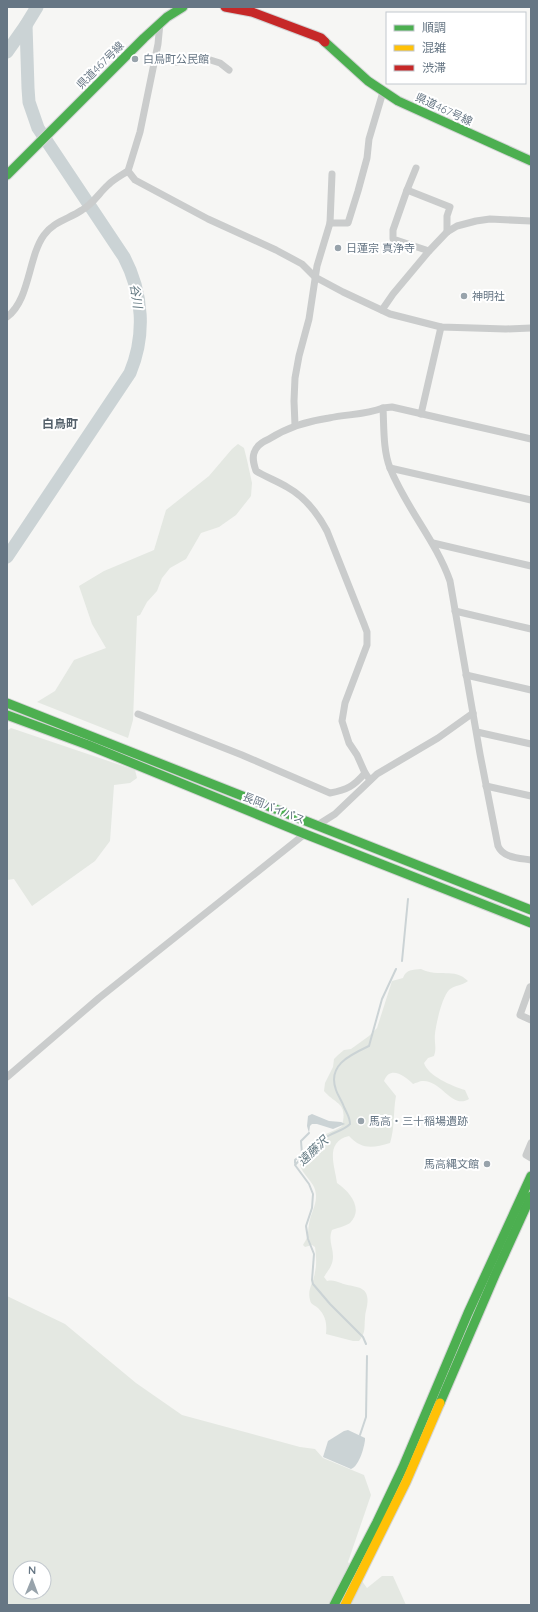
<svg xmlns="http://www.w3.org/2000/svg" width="538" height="1612" font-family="Quicksand,'Noto Sans JP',sans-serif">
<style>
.green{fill:#e4e8e2;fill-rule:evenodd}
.water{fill:#cbd3d5}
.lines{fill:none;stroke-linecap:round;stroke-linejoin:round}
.stream{stroke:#cbd3d5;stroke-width:2}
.river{stroke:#cbd3d5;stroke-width:13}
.fast-casing{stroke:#d3d4d5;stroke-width:11}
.slow-casing{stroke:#d3d4d5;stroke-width:11}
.jam-casing{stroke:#d3d4d5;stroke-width:11}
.street{stroke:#cacccc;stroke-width:7}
.fast{stroke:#4caf50;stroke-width:9}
.slow{stroke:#ffc107;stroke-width:9}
.jam{stroke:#c62828;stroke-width:9}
.poi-dot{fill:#98a3ab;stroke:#fff;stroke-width:1.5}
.labels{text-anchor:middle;stroke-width:4;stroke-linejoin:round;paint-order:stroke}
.poi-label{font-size:11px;fill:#667684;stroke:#fff;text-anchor:start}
.street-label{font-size:11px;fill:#667684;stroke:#fff}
.water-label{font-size:12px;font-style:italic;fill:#627881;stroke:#fff}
.neighbourhood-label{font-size:12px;font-weight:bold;fill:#54606a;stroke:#fff}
</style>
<rect width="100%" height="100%" fill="#f6f6f4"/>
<g class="green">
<polygon points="238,444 244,448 247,460 252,483 251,496 236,515 219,527 201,533 186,559 170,568 162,578 157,591 147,602 140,615 137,616 133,720 128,738 37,702 55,691 74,660 106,648 92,624 79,586 104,571 154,550 166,510 209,476 232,449"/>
<polygon points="11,728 135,770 137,778 130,783 114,785 110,841 95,861 32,906 14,879 7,880 7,731"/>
<path d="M421,969c18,9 33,-2 47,12 -6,5 -14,4 -19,9 -7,7 -13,34 -14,44 -1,8 2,14 -1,22l-6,2 -4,5c4,13 28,23 41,27l4,9c-17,11 -28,-20 -47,-18 -2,0 -6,2 -9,3 -8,-8 -23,-19 -29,-3l12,15c-3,16 -1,32 -6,47 -17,5 -28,7 -41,-7 -25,6 -14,30 -12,47 13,9 27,26 13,40 -4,3 -13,5 -18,7 -4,10 1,17 1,26 0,10 -5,14 -9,21l3,4c6,-1 8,0 14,2 9,4 24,2 26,13 2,8 -2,15 -2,22 -1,11 1,14 -6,23h-6l-27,-7c1,-10 0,-18 -8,-26 -3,-3 -7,-3 -8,-8 -3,-11 4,-18 5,-28 2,-8 1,-16 0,-25l-3,-2 -7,2 -2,-2c7,-11 4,-10 6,-21 2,-13 11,-23 5,-37 -3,-7 -14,-16 -14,-23 10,-6 10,-15 17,-23 6,-8 17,-9 25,-15 6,-24 -6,-21 -18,-35l1,-8 8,-16 1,-8 4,-4 6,-5 7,-1 18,-13 8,-8 15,-47 11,-3c3,-9 10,-8 18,-9z"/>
<path d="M7,1296l58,28 71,59 46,32 118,32 15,2 8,9 41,17 7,20 -23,67 19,26 15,-12h11l13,29h-399zM20,1568h24v24h-24z"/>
</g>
<g class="water">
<polygon points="312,1114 329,1121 341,1122 345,1124 333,1129 317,1124 312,1124 310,1126 309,1133 307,1126 308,1116"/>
<path d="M348,1430l17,8v2c-1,8 -6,26 -14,29l-28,-12 5,-16 16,-10z"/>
</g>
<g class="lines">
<g class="stream">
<polyline points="402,961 408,899"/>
<polyline points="295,1163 295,1160 302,1154 301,1141 309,1133"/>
<path d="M366,1344l-3,-7 -33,-33 -17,-20 -1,-4 2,-26 -6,-15 -2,-13 6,-18 1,-14 -4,-10 -14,-19c9,-11 21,-21 33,-29 7,-4 16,-6 22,-12 0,-7 -3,-10 -6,-17 -2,-6 -6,-11 -8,-17 -9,-25 14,-35 33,-44l13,-47 14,-30"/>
<polyline points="360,1435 366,1417 367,1356"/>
</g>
<g class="river">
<polyline points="7,52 26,25 37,7"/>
<path d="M7,557l123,-184c16,-38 13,-80 -6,-116l-86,-129 -9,-26 -1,-14 -2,-63"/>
</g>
<g class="fast-casing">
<g id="fast">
<polyline points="325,42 368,81 398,101 531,161"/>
<polyline points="7,175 144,38 167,17 183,7"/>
<polyline points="7,703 531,910"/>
<polyline points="7,715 88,745 305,834 531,923"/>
<polyline points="440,1403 495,1275 531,1196"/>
<polyline points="334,1605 377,1522 403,1467 468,1313 531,1176"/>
</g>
</g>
<g class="slow-casing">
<polyline id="slow" points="345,1605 406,1482 440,1403"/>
</g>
<g class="jam-casing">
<polyline id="jam" points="225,7 252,12 321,38 325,42"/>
</g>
<g class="street">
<polyline points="156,56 176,62 196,58 204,58 220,63 229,70"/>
<polyline points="128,171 135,180 208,219 276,250 302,264 315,277 343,292 390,314 441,327 506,329 531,328"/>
<polyline points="407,190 416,168"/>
<polyline points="330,223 348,223 358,191 367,158 369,139 383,92"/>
<polyline points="429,251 393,239 393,230 407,190 450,207 447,216 447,232"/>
<polyline points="382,310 393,294 429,251 447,232 457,226 476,221 490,219 531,221"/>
<path d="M7,317c23,-17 21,-60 37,-82 10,-14 25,-16 38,-25 11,-6 17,-17 26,-25 6,-6 14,-10 20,-14l12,-39 18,-88 2,-21"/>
<polyline points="421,414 441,327"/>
<polyline points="295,425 294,401 295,378 299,356 309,319 317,266 330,223 332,174"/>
<path d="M531,439l-139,-32 -9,1c1,19 0,42 7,60 16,40 46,73 60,113l30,173 18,92c5,12 21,12 33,14"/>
<polyline points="390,468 531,500"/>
<polyline points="433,543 531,566"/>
<polyline points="455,611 531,629"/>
<polyline points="466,675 531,690"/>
<path d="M138,714l104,41 88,38c17,-3 24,-7 35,-20"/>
<polyline points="477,732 531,744"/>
<path d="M370,780l-5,-7 -8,-18 -8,-12 -7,-22 3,-18 22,-58v-13l-3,-8 -37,-93c-9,-17 -22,-34 -40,-44 -10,-6 -21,-10 -31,-16 -2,-6 -4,-12 -2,-18 2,-7 8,-11 15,-14 19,-12 38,-18 60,-21 18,-4 36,-3 54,-10"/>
<polyline points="486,786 531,796"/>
<polyline points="316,826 335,814 377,774 438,738 473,713"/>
<polyline points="531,988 530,987 520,1015 531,1020"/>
<polyline points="7,1077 99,998 306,833"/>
<polyline points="531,1143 526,1155 531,1158"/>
</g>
<use href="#fast" class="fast"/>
<use href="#slow" class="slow"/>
<use href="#jam" class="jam"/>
</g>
<g class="poi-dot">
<circle cx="135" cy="59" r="4"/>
<circle cx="338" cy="248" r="4"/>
<circle cx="464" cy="296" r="4"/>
<circle cx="361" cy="1121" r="4"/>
<circle cx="487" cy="1164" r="4"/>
</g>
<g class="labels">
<g class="poi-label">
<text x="143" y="63">白鳥町公民館</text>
<text x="346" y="252">日蓮宗 真浄寺</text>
<text x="472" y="300">神明社</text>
<text x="369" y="1125">馬高・三十稲場遺跡</text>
<text x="479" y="1168" text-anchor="end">馬高縄文館</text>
</g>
<g class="street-label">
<text transform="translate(100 65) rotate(-45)" y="4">県道467号線</text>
<text transform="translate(444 109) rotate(25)" y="4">県道467号線</text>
<text transform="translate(274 808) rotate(22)" y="4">長岡バイパス</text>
</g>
<g class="water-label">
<text transform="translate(136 296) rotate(81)" y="4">谷川</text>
<text transform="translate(313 1151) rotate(-43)" y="4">遠藤沢</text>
</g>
<g class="neighbourhood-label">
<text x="60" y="428">白鳥町</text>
</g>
</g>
<rect width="538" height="1612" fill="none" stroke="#667684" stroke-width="16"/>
<rect x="386" y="12" width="140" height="72" fill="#ffffff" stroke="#c2c8ce"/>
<rect x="394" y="25" width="20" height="6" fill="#4caf50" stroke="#c2c8ce"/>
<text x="422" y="32" font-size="12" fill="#667684">順調</text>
<rect x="394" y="45" width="20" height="6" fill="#ffc107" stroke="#c2c8ce"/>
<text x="422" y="52" font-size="12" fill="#667684">混雑</text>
<rect x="394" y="65" width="20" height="6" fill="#c62828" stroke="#c2c8ce"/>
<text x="422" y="72" font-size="12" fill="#667684">渋滞</text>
<g transform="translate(32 1580) rotate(1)"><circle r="19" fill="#ffffff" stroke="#c2c8ce"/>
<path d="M0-3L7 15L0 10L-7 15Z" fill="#98a3ab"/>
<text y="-6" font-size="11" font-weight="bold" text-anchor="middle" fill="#667684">N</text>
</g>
</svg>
